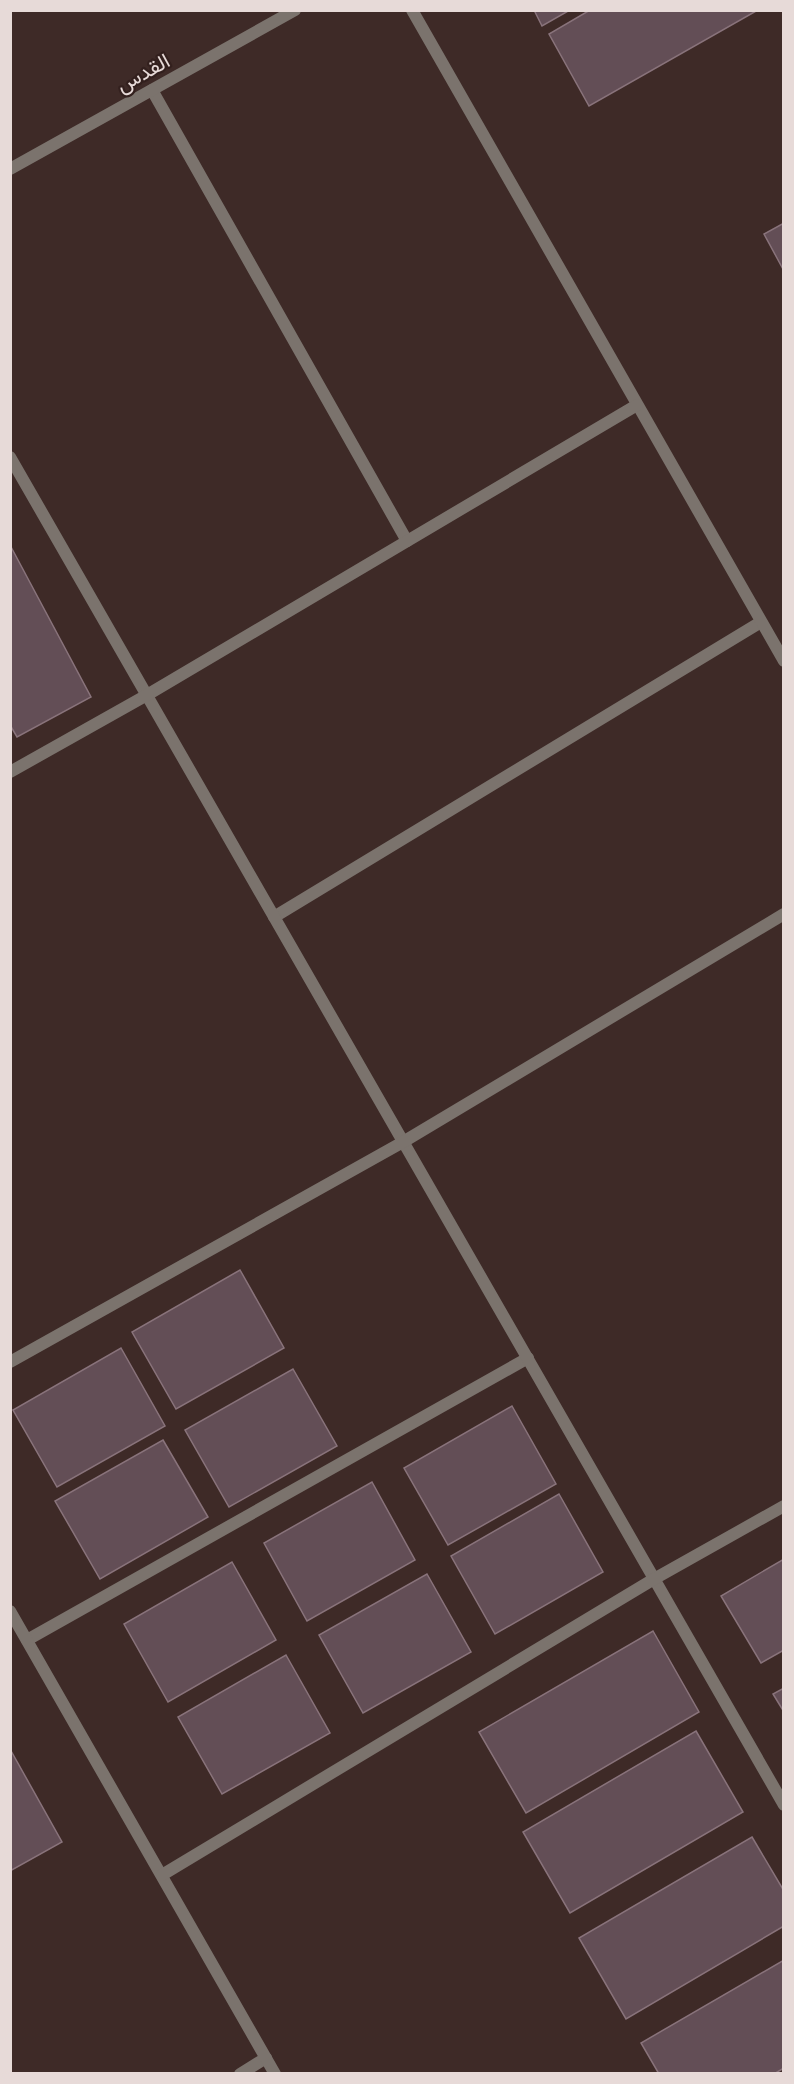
<svg xmlns="http://www.w3.org/2000/svg" width="794" height="2084" font-family="Manrope,Vazirmatn,sans-serif">
<style>
.building{fill:#634e56;stroke:#89737b;stroke-width:1.5}
.lines{fill:none;stroke-linecap:round;stroke-linejoin:round}
.lane{stroke:#7b736d;stroke-width:12}
.street{stroke:#7b736d;stroke-width:12}
.labels{text-anchor:middle;stroke-width:4.5;stroke-linejoin:round;paint-order:stroke}
.street-label{font-size:21px;fill:#e7dad8;stroke:#33201e}
</style>
<rect width="100%" height="100%" fill="#3e2a27"/>
<g class="building">
<polygon points="534,10 570,10 542,26"/>
<polygon points="590,10 758,10 589,106 549,34"/>
<polygon points="784,223 784,271 764,234"/>
<polygon points="10,545 91,697 17,737 10,725"/>
<polygon points="240,1270 284,1348 176,1409 132,1332"/>
<polygon points="121,1348 165,1426 57,1487 13,1410"/>
<polygon points="293,1369 337,1446 229,1507 185,1430"/>
<polygon points="512,1406 556,1484 448,1545 404,1468"/>
<polygon points="163,1440 208,1517 100,1579 55,1501"/>
<polygon points="372,1482 415,1560 307,1621 264,1543"/>
<polygon points="559,1494 603,1572 495,1634 451,1556"/>
<polygon points="784,1559 784,1650 761,1663 721,1596"/>
<polygon points="232,1562 276,1640 168,1702 124,1624"/>
<polygon points="427,1574 471,1652 363,1713 319,1635"/>
<polygon points="653,1631 699,1712 526,1813 479,1732"/>
<polygon points="286,1655 330,1733 222,1794 178,1717"/>
<polygon points="784,1688 784,1712 773,1694"/>
<polygon points="696,1731 743,1812 570,1913 523,1832"/>
<polygon points="10,1749 62,1842 10,1871"/>
<polygon points="752,1837 784,1891 784,1926 626,2019 579,1938"/>
<polygon points="784,1960 784,2068 774,2074 659,2074 641,2043"/>
</g>
<g class="lines">
<g class="lane">
<polyline points="274,917 761,622"/>
<polyline points="27,1640 528,1358"/>
<polyline points="240,2074 266,2058"/>
</g>
<g class="street">
<polyline points="412,10 784,661"/>
<polyline points="152,90 407,541"/>
<polyline points="10,169 295,10"/>
<polyline points="10,457 784,1805"/>
<polyline points="10,772 147,695 637,405"/>
<polyline points="10,1362 403,1142 784,914"/>
<polyline points="10,1611 275,2074"/>
<polyline points="162,1875 654,1579 784,1506"/>
</g>
</g>
<g class="labels">
<g class="street-label">
<text transform="translate(143 73) rotate(-29)" y="7">القدس</text>
</g>
</g>
<rect width="794" height="2084" fill="none" stroke="#e7dad8" stroke-width="24"/>
</svg>
